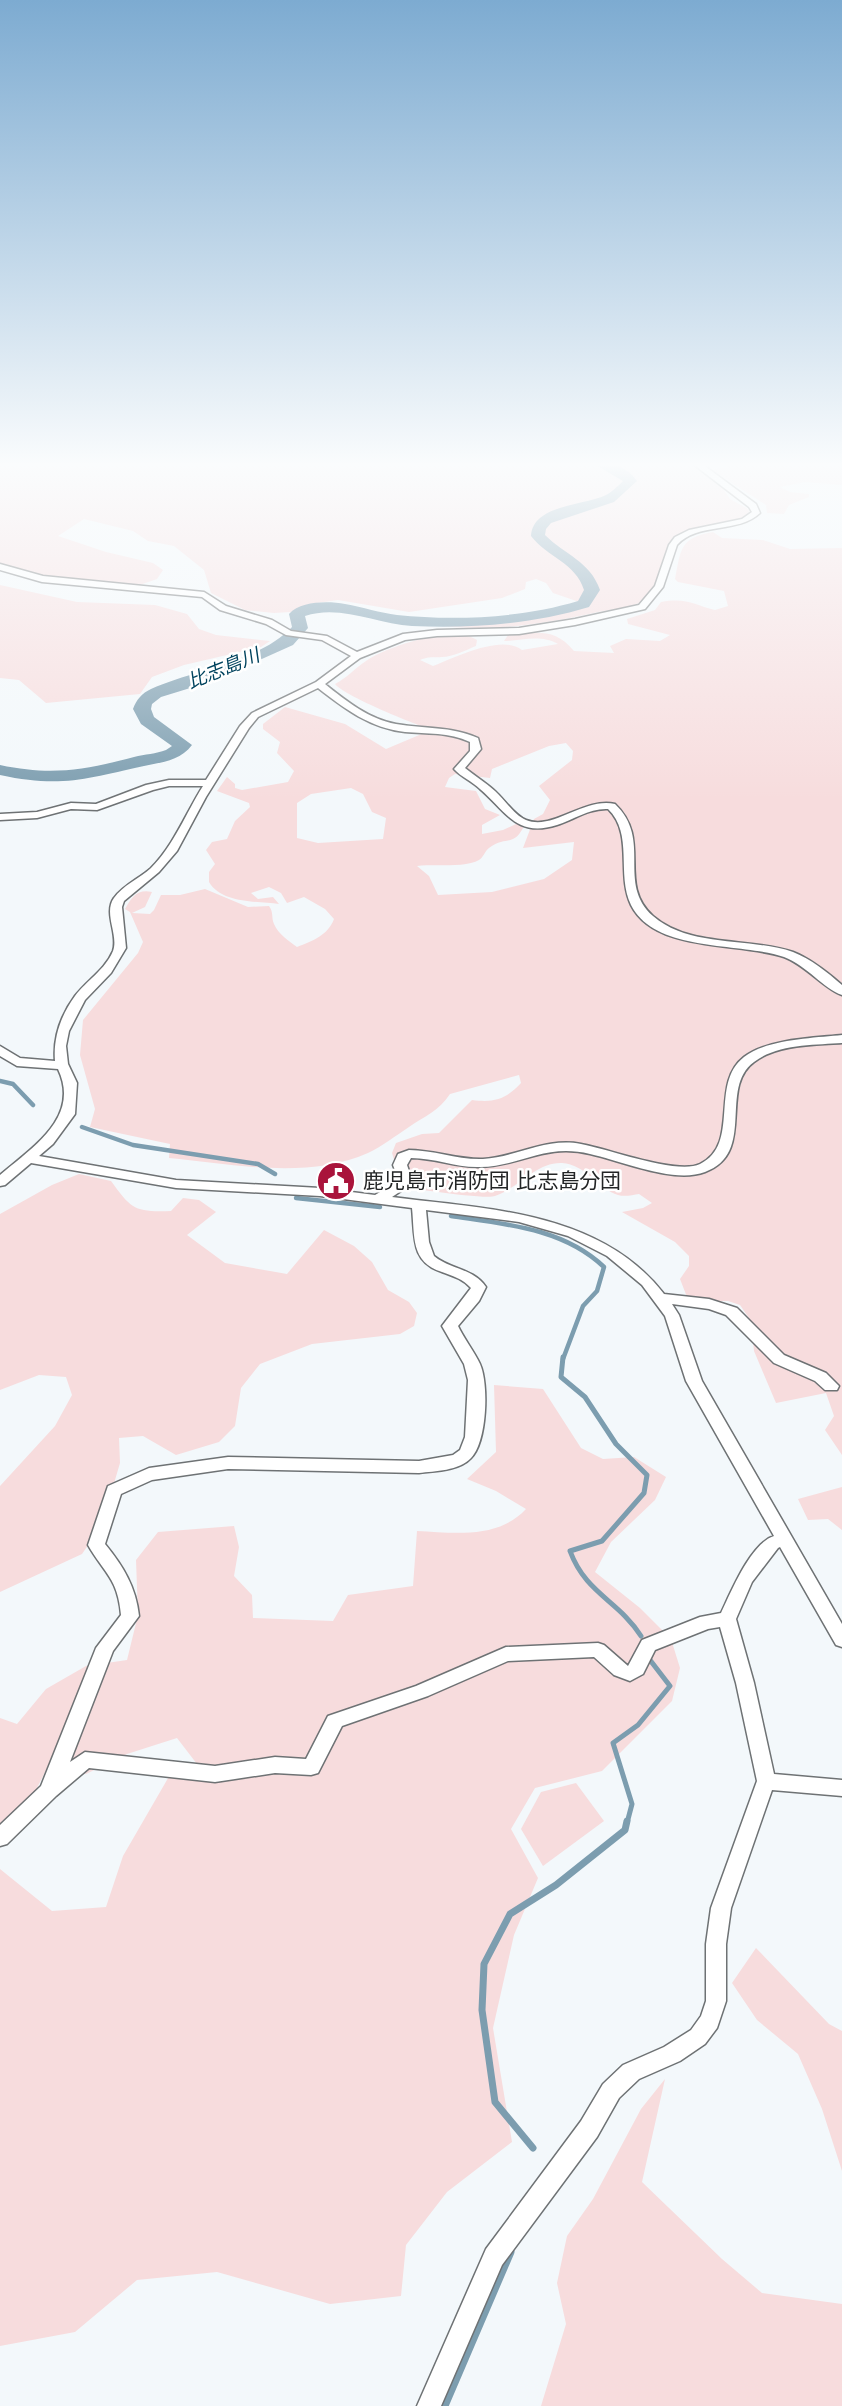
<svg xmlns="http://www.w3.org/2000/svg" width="842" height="2406" font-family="Jost,'Noto Sans JP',sans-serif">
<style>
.green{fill:#f7dcdd;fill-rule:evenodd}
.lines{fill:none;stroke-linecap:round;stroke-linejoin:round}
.stream-far2{stroke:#7c9daf;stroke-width:4.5}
.stream-far1{stroke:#7c9daf;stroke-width:5}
.stream{stroke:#7c9daf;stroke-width:7}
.river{fill:#7c9daf;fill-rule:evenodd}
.minor-casing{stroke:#6e7274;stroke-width:3}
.minor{fill:#fff;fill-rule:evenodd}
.labels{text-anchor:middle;stroke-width:5;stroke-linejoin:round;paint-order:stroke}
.far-water-label{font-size:19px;font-style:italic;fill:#00435e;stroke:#fff}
.poi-label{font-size:21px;fill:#232526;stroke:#fff;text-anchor:start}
</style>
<rect width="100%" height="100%" fill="#f3f8fb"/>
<g class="green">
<path d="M0,464h694l28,23 8,12 18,10 2,4c-18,20 -59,11 -75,24 -6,16 -16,53 -30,63 -13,8 -32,9 -47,12 -54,12 -110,21 -165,13l96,-6 62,-13 -38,-13 -7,-10 -10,-4 -10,3 -1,7 -23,9 -93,14 -71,-12 -28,4 -19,8 -17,1 -29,-3 -34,-17 -7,-23 -30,-24 -26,-5 -15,-10 -49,-12 -26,17 48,16 47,11 10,7 -6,9 -29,10 -112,-18 -16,-6z"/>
<polygon points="738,464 842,464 842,485 805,482 780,487 790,492 809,494 809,497 789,505 784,514 767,513 766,505 712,470"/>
<path d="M713,532l9,6 41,2 27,9 52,-1v907l-17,-25 9,-14 -8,-23 -50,10 -22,-52 -3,-30 -11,-16 -12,-4h-33l-8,-4 -7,-18 9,-13v-10l-14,-14 -53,-30 21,-4 9,-5 -13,-9c-6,1 -15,3 -21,1 -18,-5 -33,-31 -56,-32 -26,-1 -43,25 -67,33 -10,4 -91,-9 -108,-11l13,-6 -8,-26 4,-10 26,-9 17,-1 33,-33c23,3 34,-1 49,-17l-2,-8 -69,19c-11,17 -25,22 -41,33 -14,9 -26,19 -41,26 -61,27 -136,11 -199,5l1,-14 -80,-17 5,-18 -15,-54 3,-35 55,-67 5,-11 -13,-30 -5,-3c7,-12 12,-20 27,-17l-7,15 -13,6 18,1 4,-4 7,-15h19l25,-6 43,18 21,-1c5,7 2,11 5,18 4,10 15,17 23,23 16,-6 31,-12 37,-28l-9,-10 -21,-12 -17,6 -6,-10 -12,-6 -18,6 7,6 15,-2 6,7c-21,-3 -57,0 -70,-22v-10l6,-8 -9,-14 6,-8 15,-3 8,-18 15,-14 -1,-4 -32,-12 10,-14 8,7v4l7,2 46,-8 6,-11 -17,-18 3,-11 -17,-13v-5l22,-17 60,17 41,25 38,-16 3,-5c-16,-5 -84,-33 -92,-44 12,-6 20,-16 31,-23 22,-15 87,-36 111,-21l-1,6c-10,4 -23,11 -34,11 -10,1 -12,-1 -22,3l13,6c23,-9 69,-32 89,-16l36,-6c-18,-10 -37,-3 -54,-3l4,-6c28,-2 46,-8 66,16l40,2 -4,-7 16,-7 34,2 10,-6 -42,-11 -1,-5 28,-9 6,-8c26,-5 33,3 54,8l13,-4 -4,-15 -46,-9 -3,-3c6,-29 4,-41 38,-47zM566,743l7,8 -1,9 -33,26 11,14 -7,14 -9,5 -11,29 51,-6 -2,18 -28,19 -52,13 -54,3 -9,-19 -12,-10c16,-2 49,2 62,-6 4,-2 6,-9 10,-12 19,-14 26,2 38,-29l-24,11 -21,4v-9l18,-10 -15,-6 -9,-18 -31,-4 4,-9 6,-4 35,4 2,-9 57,-23zM351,788l12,6 9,18 14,6 -3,21 -65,4 -21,-5v-35l14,-9z"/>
<polygon points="0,585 77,602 155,605 187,614 199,629 216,635 270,641 261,647 184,665 152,677 140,694 46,703 19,680 0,678"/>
<path d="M79,1174l32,7c21,29 24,31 60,30l12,-13 16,2 17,12 -29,23 38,28 62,11 37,-44 30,16 18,16 16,28 21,12 8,11 -3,13 -14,8 -88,10 -52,20 -19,24 -6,38 -16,16 -43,13 -33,-19 -24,2 1,25 -10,34 -17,41 -11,16 -82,38v-106l55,-60 17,-31 -6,-18 -27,-2 -39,15v-176l52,-29z"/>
<path d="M494,1385l49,4 38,59 22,11 31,-2 32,20 -11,23 -44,42 -16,30 45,36 31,31 9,29 -8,33 -70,70 -67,17 -24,41 27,49 -24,57 -21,93 19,114 -65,50 -41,53 -5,51 -71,8 -113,-32 -80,8 -62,52 -75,14v-477l52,42 54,-4 17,-51 48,-83 26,-9 -20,-26 -50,16 -41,20 -36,-12 -18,36 -32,34v-114l17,6 29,-35 40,-23 41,-6 11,-45 -2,-55 22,-28 76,-6 5,21 -5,29 18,19 1,23 80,3 15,-26 65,-9 4,-55c39,2 81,8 109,-22l-30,-18 -29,-12 29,-27z"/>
<polygon points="842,1487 842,1530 828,1519 808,1520 798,1499"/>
<polygon points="576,1783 604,1821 543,1866 521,1829 541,1792"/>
<polygon points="756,1948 829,2024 842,2031 842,2171 822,2109 798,2054 757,2020 732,1983"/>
<polygon points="665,2079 642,2182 722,2259 762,2293 842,2304 842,2406 541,2406 566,2324 557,2283 567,2236 593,2199 641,2109"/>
</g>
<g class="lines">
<g class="stream-far2">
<polyline points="0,1081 13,1084 33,1105"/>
<polyline points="82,1127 133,1145 258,1164 275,1174"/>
<polyline points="296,1198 380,1207"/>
<path d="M451,1216c54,8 112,12 153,51l-7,24 -14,15 -20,53"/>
</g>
<g class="stream-far1">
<path d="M563,1357l-2,20 24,20 31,47 31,31 -3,18 -42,48 -32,10c16,43 48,49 71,85"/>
<polyline points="627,1823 632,1804 613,1743 638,1725 670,1686 650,1660"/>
</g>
<g class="stream">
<polyline points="533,2148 495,2102 482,2010 484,1964 510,1914 556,1885 625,1830 627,1821"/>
<polyline points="445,2406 511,2252"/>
</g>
<path class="river" d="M594,464c18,0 32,1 43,17l-23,21 -63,21 -5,6 -1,6c20,20 45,26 55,55l-11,17c-56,17 -119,22 -177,19 -35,-2 -72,-22 -107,-10l3,12 -15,17 -80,36 -52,16 -9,7 -1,5 3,8 38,28c-12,16 -30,17 -48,21 -58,13 -84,22 -144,9v-10c52,11 84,5 134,-8 11,-3 22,-3 32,-7l6,-4 -31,-22 -8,-15c3,-9 9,-16 18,-20 42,-19 108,-27 141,-62l-3,-13c12,-13 39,-13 56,-10 18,3 35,9 52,11 58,6 125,3 181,-14l6,-11c-8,-27 -37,-33 -53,-54 2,-32 53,-30 75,-41 6,-3 12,-9 17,-14z"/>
<g class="minor-casing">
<path id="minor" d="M693,464h9l54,40 4,9c-22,21 -63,9 -83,32l-14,42 -18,22 -70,16 -56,9 -82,2 -32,4 -45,18 -35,26c21,17 44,35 71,40 28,5 55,2 82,14l3,11 -16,19c10,8 20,14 30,23 10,9 19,24 31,29 27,11 58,-23 89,-16 38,36 1,79 38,112 37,32 96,21 140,36 18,7 34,20 49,33v10c-18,-6 -36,-30 -58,-38 -44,-15 -129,-4 -153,-52 -15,-31 3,-71 -23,-96 -18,-1 -35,11 -51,16 -41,13 -51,-14 -77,-36 -8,-8 -19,-12 -26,-20l16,-18v-9c-21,-10 -43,-8 -65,-10 -35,-4 -60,-23 -87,-44l-60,29 -9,11 -43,69 -29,54 -18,21 -35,29 -2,6 4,41 -15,25 -26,27 -16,31 -3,15 2,18 9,19 -2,31 -22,30 -14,12 137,24 144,8 55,7 24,-14 -6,-16 5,-11 11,-4c25,0 49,10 74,9 34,-2 63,-22 98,-15 28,5 96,31 119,20 41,-20 9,-80 44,-107 23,-18 70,-19 98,-22v8c-27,2 -65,1 -88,19 -36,26 3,91 -49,110 -31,12 -83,-11 -115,-18 -45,-11 -68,12 -110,13 -23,1 -45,-9 -69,-9l-4,7 6,18 -21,14c94,12 208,14 272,97l45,5 28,9 47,47 42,18 13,13 -2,4h-12l-10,-9 -41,-18 -48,-48 -17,-6 -37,-5 7,11 23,66 140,243v23l-6,-2 -56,-98 -2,1 -26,34 -16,37 18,64 20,91 68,6v16l-70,-6 -41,118 -5,36v57l-9,27 -12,16 -25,17 -41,18 -20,19 -22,39 -95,128 -61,141h-24l69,-157 95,-128 22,-37 20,-19 41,-18 27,-17 10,-14 5,-15v-57l5,-36 46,-127 -21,-98 -16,-56 -12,2 -53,21 -12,24 -13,7 -16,-6 -20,-18 -86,4 -80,35 -86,30 -24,47 -7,2 -36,-2 -60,9 -126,-14 -33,28 -49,48 -7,2v-21l41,-39 55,-138 25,-33c-3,-37 -17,-42 -33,-70l20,-59 41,-18 79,-11 191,4 34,-6 7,-5 5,-13 3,-57 -4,-16 -22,-38 29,-38c-8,-9 -18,-12 -29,-16 -32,-10 -27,-36 -30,-64l-92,-12 -144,-8 -145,-25 -26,22 -5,1v-11c33,-28 81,-58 58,-106l-41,-3 -17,-10v-10l20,12 35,3c-2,-23 6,-46 20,-65 12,-16 30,-26 38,-45 6,-16 -10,-38 1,-53 8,-12 26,-20 37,-30 23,-23 35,-55 52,-82h-34l-16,4 -56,20 -26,-1 -34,9 -37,2v-6l37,-2 34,-9 25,1 50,-19 23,-5h37l34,-54 12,-13 64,-31 35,-26 -29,-16 -36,-5 -20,-11 -46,-14 -18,-13 -160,-15 -42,-12v-6l43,12 161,16 22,14 46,14 19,11 36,5 30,16 46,-18 34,-4 82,-2 56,-9 64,-14 16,-19 14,-41 6,-8 14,-7 53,-11 10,-7 -3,-5zM426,1210l93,12 49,14 39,20 35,29 23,31 21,65 88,155c-23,7 -43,56 -53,77l-21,4 -58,23 -14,26 -24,-21 -6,-2 -92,4 -90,39 -88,30 -22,43 -31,-2 -60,9 -130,-14 -15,10 43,-111 26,-35c-3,-29 -16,-50 -34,-72l16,-50 31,-14 76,-11 191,4c16,-2 40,-2 52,-15 16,-16 18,-74 9,-94 -6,-13 -16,-25 -22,-38l21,-25 7,-14c-13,-19 -35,-17 -52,-31l-5,-14z"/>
</g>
<use href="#minor" class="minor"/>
</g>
<linearGradient id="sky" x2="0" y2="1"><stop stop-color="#7dabd1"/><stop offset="0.58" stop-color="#fafcfd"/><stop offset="1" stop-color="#fafcfd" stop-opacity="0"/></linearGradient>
<rect width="842" height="801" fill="url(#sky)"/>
<defs>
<g id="civic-disc" transform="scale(2.0125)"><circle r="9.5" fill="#a9133b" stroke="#fff"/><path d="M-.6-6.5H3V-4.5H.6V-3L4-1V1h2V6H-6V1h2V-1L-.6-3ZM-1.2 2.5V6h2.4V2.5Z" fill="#fff"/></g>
</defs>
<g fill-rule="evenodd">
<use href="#civic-disc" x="336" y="1181"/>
</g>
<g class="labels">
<g class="far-water-label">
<text transform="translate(223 668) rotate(-22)" y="7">比志島川</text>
</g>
<g class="poi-label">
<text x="363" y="1188">鹿児島市消防団 比志島分団</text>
</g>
</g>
</svg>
